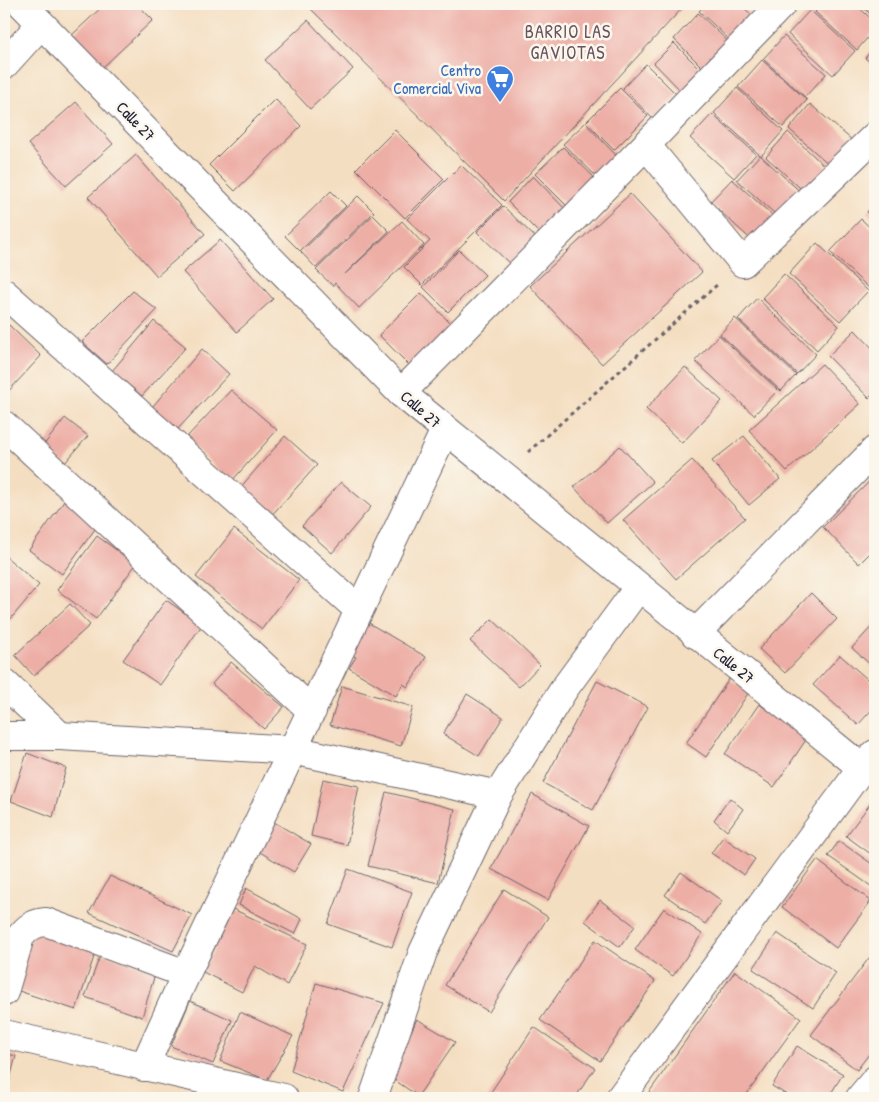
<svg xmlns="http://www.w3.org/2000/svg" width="879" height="1102" font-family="'Patrick Hand',sans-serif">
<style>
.building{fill:#edaea6}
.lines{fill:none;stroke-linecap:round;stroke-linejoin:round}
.minor-casing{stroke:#6c646a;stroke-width:30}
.path{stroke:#6c646a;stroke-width:3;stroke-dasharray:4 4;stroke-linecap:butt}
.minor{stroke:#fff;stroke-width:28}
.labels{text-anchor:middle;stroke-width:5;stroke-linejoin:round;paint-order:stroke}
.shop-label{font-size:16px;fill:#366cbe;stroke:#fbf7ec;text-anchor:end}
.street-label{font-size:16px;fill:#22223b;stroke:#fbf7ec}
.neighbourhood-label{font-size:18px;letter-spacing:1px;fill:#695360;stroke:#fbf7ec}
</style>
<rect width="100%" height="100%" fill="#fbf7ec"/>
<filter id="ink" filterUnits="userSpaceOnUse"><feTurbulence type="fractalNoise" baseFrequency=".02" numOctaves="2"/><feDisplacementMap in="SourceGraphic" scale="10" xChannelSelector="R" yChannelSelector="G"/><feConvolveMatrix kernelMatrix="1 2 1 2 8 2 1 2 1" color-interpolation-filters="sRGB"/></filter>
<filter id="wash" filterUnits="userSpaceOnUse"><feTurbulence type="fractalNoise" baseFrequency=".0096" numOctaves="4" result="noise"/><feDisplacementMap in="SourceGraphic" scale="20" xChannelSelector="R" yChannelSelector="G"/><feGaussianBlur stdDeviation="1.12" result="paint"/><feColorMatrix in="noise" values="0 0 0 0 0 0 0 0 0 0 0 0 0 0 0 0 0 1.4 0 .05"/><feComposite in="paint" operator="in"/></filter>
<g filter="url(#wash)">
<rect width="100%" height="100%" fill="#f4dec1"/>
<g id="blocks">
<g class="building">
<polygon points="105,4 137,4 153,20 103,67 72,35"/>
<polygon points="306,4 686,4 504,201"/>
<polygon points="706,4 740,4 758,21 735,45 699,11"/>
<polygon points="823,4 855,4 875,22 875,29 857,50 815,12"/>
<polygon points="859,4 875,4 875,18"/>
<polygon points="810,10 855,51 833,75 788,34"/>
<polygon points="698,13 733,46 707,72 674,39"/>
<polygon points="308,20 353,69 310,109 265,60"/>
<polygon points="784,36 826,74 805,97 763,59"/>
<polygon points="674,43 703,72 683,93 654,63"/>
<polygon points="875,46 875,66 865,58"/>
<polygon points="762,60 807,100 783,127 738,87"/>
<polygon points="646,64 677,95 653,119 623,88"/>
<polygon points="620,88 648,116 614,150 586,122"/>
<polygon points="737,88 783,131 761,156 714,113"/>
<polygon points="275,99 301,126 235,191 209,165"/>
<polygon points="76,102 113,144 66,186 28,144"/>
<polygon points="810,104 853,141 831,166 789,129"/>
<polygon points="712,114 756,154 734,178 690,138"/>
<polygon points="585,123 617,156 596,176 563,144"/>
<polygon points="395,130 444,179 405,218 356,169"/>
<polygon points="788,132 831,172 809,196 766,157"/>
<polygon points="563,147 600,183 572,211 535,174"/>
<polygon points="136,155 205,234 157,276 88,197"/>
<polygon points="760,155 806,197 783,221 737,180"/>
<polygon points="461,165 502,205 422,285 404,267 430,241 407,219"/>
<polygon points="533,176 569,213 544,238 508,202"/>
<polygon points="732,179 780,222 758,246 710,202"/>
<polygon points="331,191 346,206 300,251 285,236"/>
<polygon points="630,194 702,272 602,364 530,286"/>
<polygon points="358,196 374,212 316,268 301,252"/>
<polygon points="875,203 875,220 867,212"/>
<polygon points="503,206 540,242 514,268 477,232"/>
<polygon points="373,215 389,231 345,274 402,221 424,245 359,308 335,283 333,286 316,270"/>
<polygon points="861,219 875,232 875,281 869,288 830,252"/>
<polygon points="220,240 273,299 237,332 183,272"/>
<polygon points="817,243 868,291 840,321 789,274"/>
<polygon points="459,250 485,275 448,312 423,287"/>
<polygon points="784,274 839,326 817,350 762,298"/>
<polygon points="133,291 157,310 107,364 82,342"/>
<polygon points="421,293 453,326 412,368 379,335"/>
<polygon points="757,298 816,354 797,374 738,319"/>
<polygon points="735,318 796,375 781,391 720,334"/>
<polygon points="154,321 186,347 142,396 112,371"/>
<polygon points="9,325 41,356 4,396 4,330"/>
<polygon points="855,330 875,351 875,392 869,398 828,356"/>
<polygon points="719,335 778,390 754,415 695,361"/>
<polygon points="202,349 229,374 176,431 152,407"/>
<polygon points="822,364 860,404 787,471 749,430"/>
<polygon points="685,367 722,401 682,443 646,409"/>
<polygon points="231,390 277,430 231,482 186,438"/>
<polygon points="65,418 88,436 64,464 43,446"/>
<polygon points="285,436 317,465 269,518 239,489"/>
<polygon points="744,436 780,479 749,505 712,461"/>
<polygon points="620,446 653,482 607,523 574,487"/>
<polygon points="692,460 745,518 676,579 623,520"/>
<polygon points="875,476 875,548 859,564 823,527"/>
<polygon points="341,482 371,507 332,553 302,526"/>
<polygon points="65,500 98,525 62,574 29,550"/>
<polygon points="234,529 299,580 262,629 196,577"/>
<polygon points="97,536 136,564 96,619 57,590"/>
<polygon points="4,555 39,585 4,627"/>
<polygon points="811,593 837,619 785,673 759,649"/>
<polygon points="166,600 202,625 160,685 123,660"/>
<polygon points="70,604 90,625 34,676 15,655"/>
<polygon points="492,619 540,665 519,687 470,641"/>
<polygon points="367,622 426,657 408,687 403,684 396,696 349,668 356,657 349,654"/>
<polygon points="875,623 875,669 852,648"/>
<polygon points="840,655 875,686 875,706 858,725 813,685"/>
<polygon points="231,662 284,707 264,729 212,684"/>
<polygon points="729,679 749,692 706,757 686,743"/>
<polygon points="597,681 648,707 593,810 543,783"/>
<polygon points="342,686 413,707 401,746 330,725"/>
<polygon points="467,694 503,717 479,756 443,734"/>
<polygon points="759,704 808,737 774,787 725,754"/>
<polygon points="27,753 66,768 53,817 11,801"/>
<polygon points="323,779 359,786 347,845 311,836"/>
<polygon points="386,792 455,809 438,883 368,866"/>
<polygon points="532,794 589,826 548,900 491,869"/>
<polygon points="730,798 743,809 727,831 714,820"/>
<polygon points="873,800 875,801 875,857 846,836"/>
<polygon points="274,822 311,844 294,872 258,851"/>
<polygon points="723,837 755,859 744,875 711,853"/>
<polygon points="839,841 875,866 875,889 828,856"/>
<polygon points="817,860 871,901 836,948 782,907"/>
<polygon points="348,869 412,892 392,947 328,924"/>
<polygon points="681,872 722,901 705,924 665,895"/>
<polygon points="110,876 192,915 173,951 89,913"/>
<polygon points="246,888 302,919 295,934 239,905"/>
<polygon points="504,889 548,917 489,1012 445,985"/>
<polygon points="600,900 635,926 620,947 585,921"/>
<polygon points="664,908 702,934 673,976 635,950"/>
<polygon points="233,909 307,944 287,985 255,966 242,992 203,972"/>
<polygon points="34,931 96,951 76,1010 13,989"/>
<polygon points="777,933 836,973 813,1008 753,969"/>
<polygon points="595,940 655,981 600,1061 540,1020"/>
<polygon points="101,953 156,971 142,1017 85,997"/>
<polygon points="869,958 875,963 875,1046 857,1070 811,1035"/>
<polygon points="735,971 801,1018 744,1098 645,1098"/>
<polygon points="316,983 384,1003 343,1092 291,1071"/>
<polygon points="190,1001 232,1020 213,1064 171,1046"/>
<polygon points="240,1012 293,1036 267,1080 220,1061"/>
<polygon points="417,1019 455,1042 418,1096 390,1077"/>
<polygon points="534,1027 595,1068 575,1098 487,1098"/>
<polygon points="797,1046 843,1074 828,1098 792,1098 772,1086"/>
<polygon points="4,1053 16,1056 5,1098 4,1098"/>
</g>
</g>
</g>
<g filter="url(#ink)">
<use href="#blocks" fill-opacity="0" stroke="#6c646a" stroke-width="1"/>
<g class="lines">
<g class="minor-casing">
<g id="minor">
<polyline points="22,4 401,393 862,768"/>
<polyline points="4,65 41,24"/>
<polyline points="646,145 743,263 875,136"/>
<polyline points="4,293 359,610"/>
<polyline points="401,393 646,145 782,4"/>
<polyline points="4,425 312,711"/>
<polyline points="695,634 875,450"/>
<polyline points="4,683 60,736"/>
<polyline points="4,736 60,736 293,750 498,795"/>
<path d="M4,992l16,-55c8,-10 14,-14 26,-15l140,52"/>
<polyline points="4,1034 284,1098"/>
<polyline points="144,1067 186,974 445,430"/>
<polyline points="373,1098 423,952 498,795 564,689 638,588"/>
<polyline points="620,1098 862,768 875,754"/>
<polyline points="860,1098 875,1080"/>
</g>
</g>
<polyline class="path" points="528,452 718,284"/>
<use href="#minor" class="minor"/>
</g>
</g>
<defs>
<g id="supermarket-pin" transform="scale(1.4375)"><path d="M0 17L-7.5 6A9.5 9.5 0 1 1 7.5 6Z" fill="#3f7fe0" stroke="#fbf7ec"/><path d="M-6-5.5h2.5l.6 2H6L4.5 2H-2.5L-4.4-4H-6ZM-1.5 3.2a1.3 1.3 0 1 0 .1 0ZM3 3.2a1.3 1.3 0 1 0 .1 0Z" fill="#fff"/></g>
</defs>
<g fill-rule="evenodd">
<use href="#supermarket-pin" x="500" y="79"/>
</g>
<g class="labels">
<g class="shop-label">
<text x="481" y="76">Centro<tspan x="481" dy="18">Comercial Viva</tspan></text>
</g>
<g class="street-label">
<text transform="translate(136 121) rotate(46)" y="6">Calle 27</text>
<text transform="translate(421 409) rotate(41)" y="6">Calle 27</text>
<text transform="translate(734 665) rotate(39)" y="6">Calle 27</text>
</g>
<g class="neighbourhood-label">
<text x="568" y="38">BARRIO LAS<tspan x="568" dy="21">GAVIOTAS</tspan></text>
</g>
</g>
<rect width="879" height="1102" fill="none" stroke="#fbf7ec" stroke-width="20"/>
</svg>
